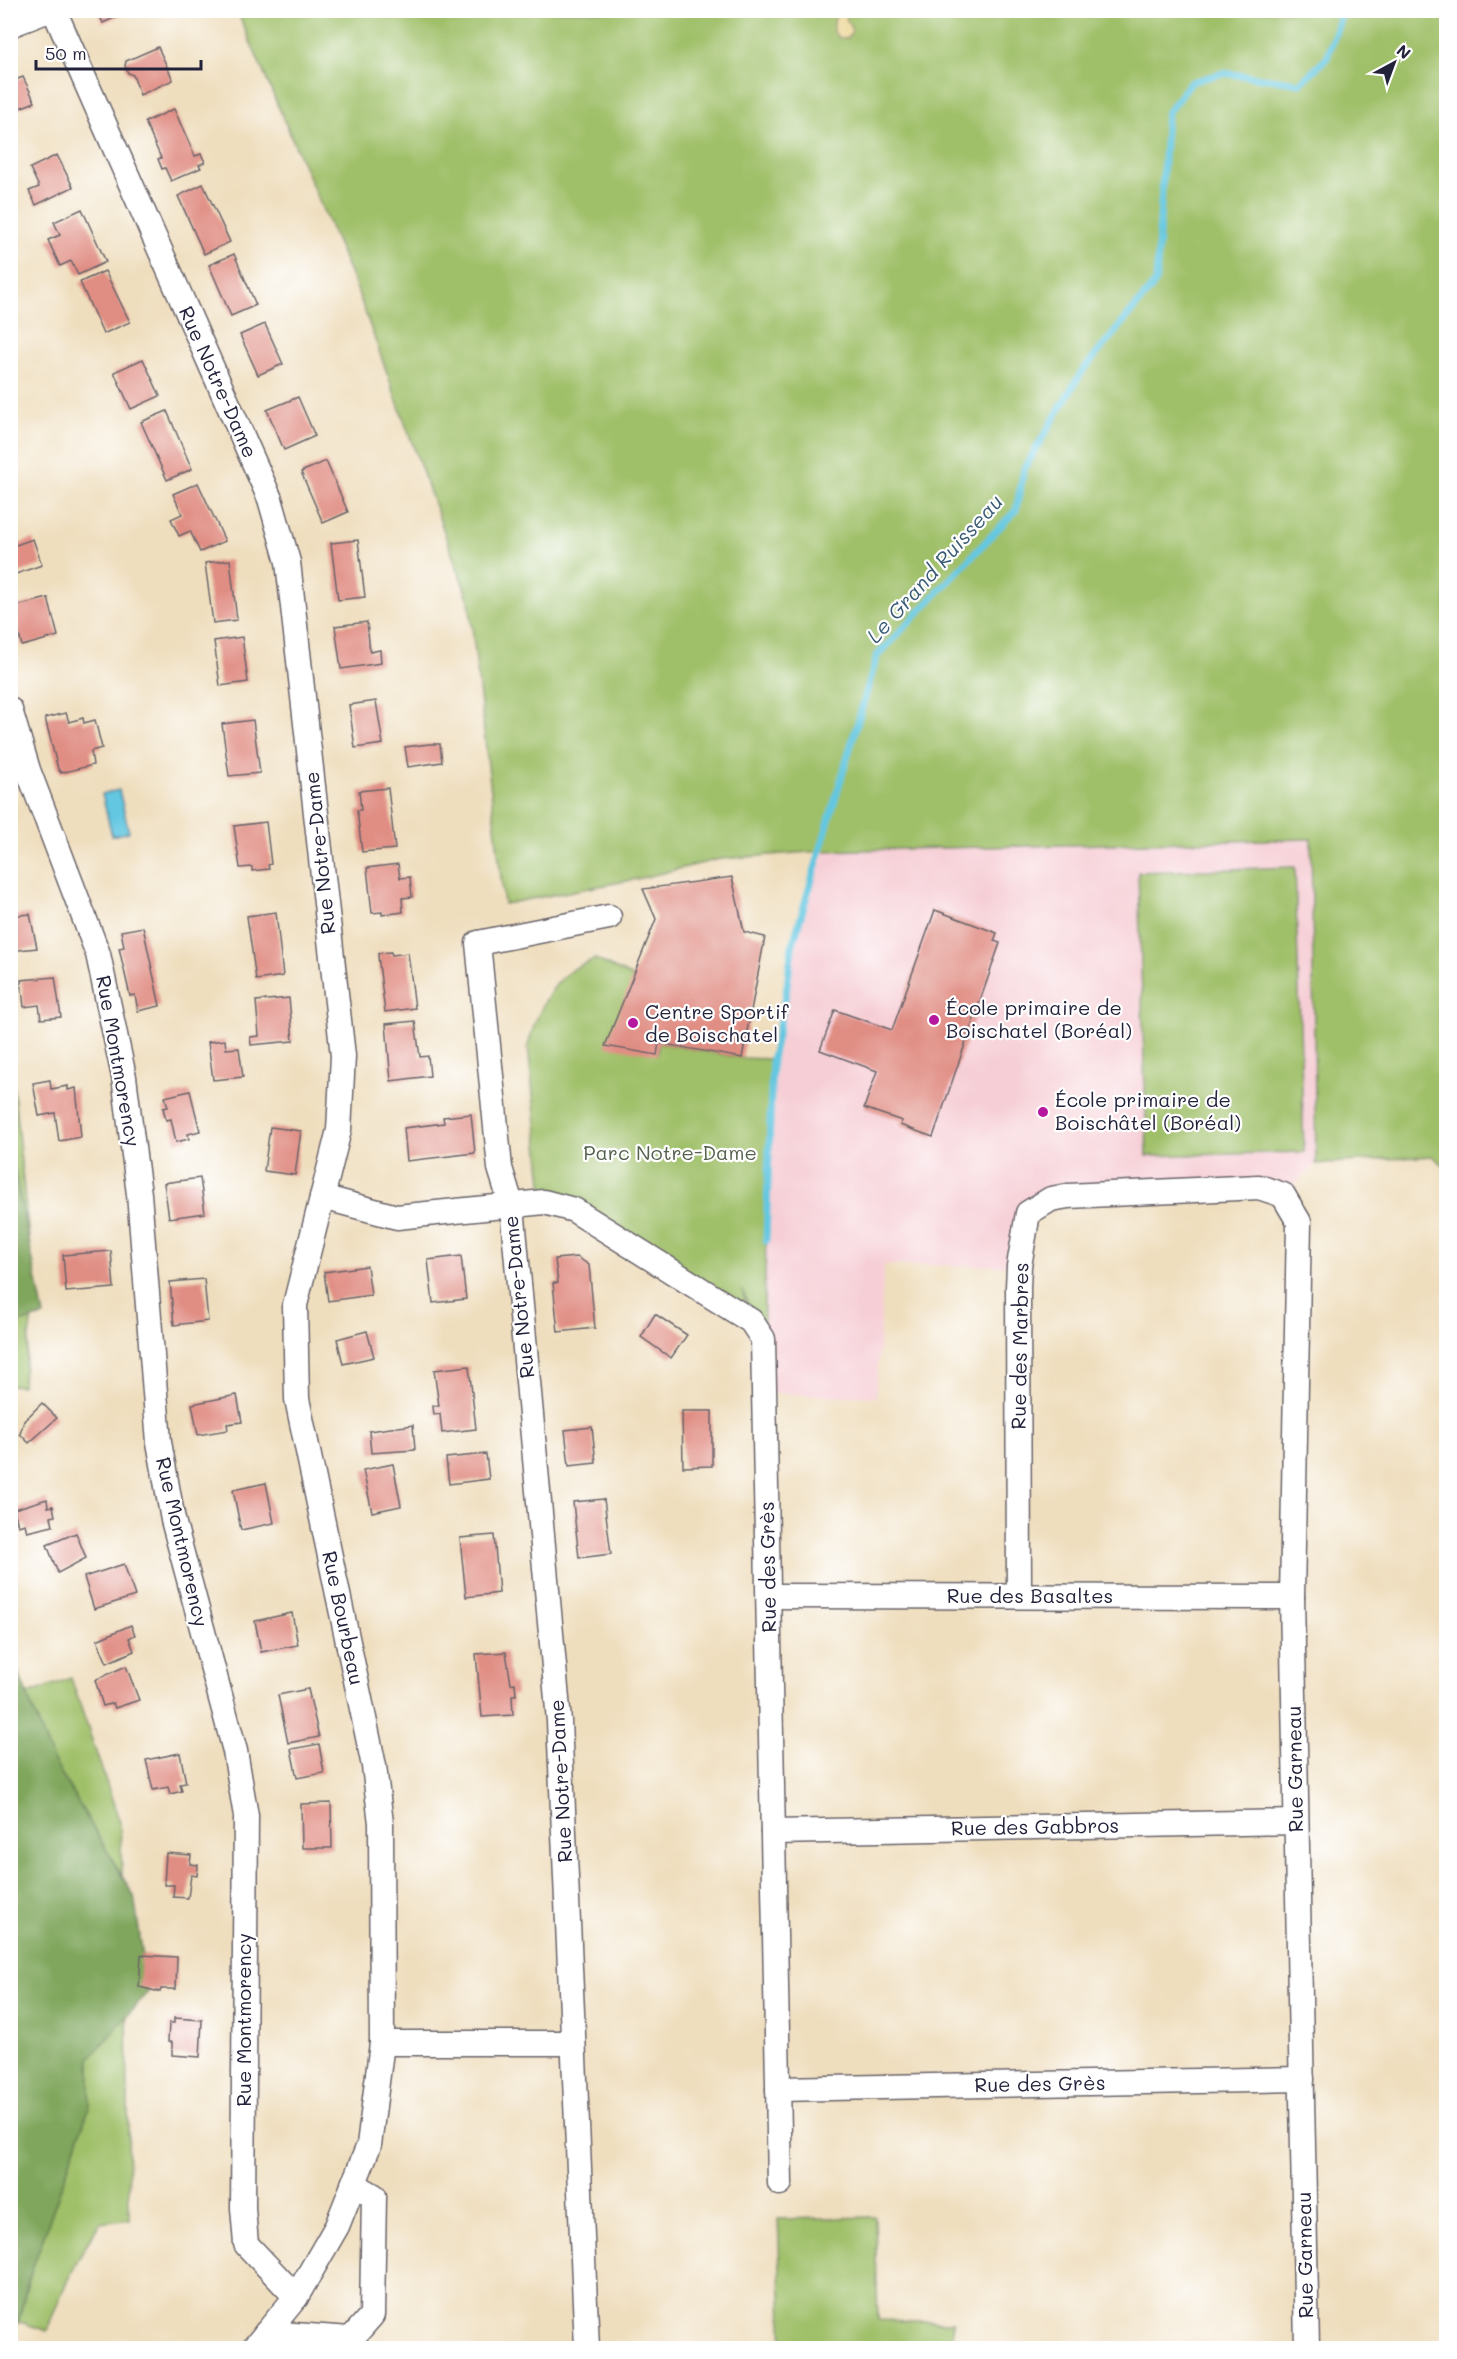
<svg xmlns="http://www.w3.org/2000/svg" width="1457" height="2359" font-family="Mali,sans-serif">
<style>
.built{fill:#f6cfd6}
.green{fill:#9fbf68;stroke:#607052;stroke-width:1.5}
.forest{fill:#7fa65c;stroke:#50644c;stroke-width:1.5}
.sand{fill:#eeda9e;stroke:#887e6c;stroke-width:1.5}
.water{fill:#63c7e1;stroke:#42748e;stroke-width:1.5}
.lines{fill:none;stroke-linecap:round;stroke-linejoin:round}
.stream{stroke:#63c7e1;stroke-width:7}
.building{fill:#e08d83}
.minor-casing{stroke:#6a6469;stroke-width:27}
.minor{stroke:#fff;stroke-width:24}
.poi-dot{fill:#b5179e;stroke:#fff;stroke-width:2}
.labels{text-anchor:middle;stroke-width:4.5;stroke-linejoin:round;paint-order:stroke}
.street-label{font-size:20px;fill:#22223b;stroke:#fff}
.poi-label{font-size:20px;fill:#22223b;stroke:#fff;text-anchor:start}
.park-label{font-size:20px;fill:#54614d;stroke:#fff}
.water-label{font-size:21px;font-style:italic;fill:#395c75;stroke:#fff}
</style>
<rect width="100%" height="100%" fill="#fff"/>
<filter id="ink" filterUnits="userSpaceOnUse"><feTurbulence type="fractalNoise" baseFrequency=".0167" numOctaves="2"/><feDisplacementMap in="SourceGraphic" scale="12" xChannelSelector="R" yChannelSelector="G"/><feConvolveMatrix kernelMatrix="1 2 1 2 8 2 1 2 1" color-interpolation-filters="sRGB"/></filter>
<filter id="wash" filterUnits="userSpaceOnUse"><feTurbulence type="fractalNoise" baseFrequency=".008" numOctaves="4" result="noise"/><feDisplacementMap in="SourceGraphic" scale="24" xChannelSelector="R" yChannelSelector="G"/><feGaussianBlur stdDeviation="1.35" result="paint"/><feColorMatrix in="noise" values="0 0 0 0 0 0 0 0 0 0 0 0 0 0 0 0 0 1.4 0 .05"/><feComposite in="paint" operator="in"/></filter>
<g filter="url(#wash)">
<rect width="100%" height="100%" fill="#efdebe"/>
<polygon class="built" points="1312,839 1316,1164 1283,1195 1068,1196 1028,1213 1019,1266 884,1265 876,1397 764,1393 763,1339 772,1059 786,993 792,947 822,851"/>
<g class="green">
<polygon points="237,11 1446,11 1446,1167 1432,1156 1316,1164 1311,839 822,851 720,859 637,879 504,904 469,601 355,284"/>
<polygon points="1295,867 1304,1152 1147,1156 1138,872"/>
<path d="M595,959l38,18 24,78 2,-12 83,15 30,1 -9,280 -21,-49 9,31 -207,-119 -16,-156c6,-26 20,-58 41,-74 7,-6 18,-9 26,-13z"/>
<polygon points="10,1055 35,1296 22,1386 10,1385"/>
<path d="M71,1678l49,145 7,177 2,219 -29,4c-23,34 -39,69 -53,108l-36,-12 12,-623z"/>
<polygon points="875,2217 878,2320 953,2322 953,2348 783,2348 778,2219"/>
</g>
<g class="forest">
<polygon points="10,1147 44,1316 11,1325 10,1325"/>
<polygon points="10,1651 53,1760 134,1896 148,1992 90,2058 90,2105 28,2281 18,2324 11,2326"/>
</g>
<polygon class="sand" points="836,11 849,11 846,18 852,31 848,38 839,38 833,31"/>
<polygon class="water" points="119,790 129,832 112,836 102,794"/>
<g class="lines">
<polyline class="stream" points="766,1241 772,1059 786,993 792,947 877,656 1016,510 1024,469 1081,373 1156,282 1167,113 1191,82 1223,73 1300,83 1327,58 1343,10"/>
</g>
<g id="blocks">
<g class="building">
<polygon points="97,10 132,10 103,23"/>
<polygon points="158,47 173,80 140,95 133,75 128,73 125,66 126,61"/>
<polygon points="23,77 35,102 10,112 10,82"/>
<polygon points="174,109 195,156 201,154 205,162 199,165 201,168 171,181 165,168 162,169 158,159 161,158 145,122"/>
<polygon points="57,155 73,187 36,205 29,191 39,187 30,168"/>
<polygon points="203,184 230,242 204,254 178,196"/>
<polygon points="82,209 106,262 78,275 71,261 60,266 48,240 60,235 54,222"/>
<polygon points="234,254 256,305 231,316 209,265"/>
<polygon points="105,271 130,322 103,334 80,282"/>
<polygon points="265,324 283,364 258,375 240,335"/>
<polygon points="143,359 160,396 131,409 114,372"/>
<polygon points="298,397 315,436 284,450 267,410"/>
<polygon points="167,411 192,469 167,480 141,422"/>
<polygon points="326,461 348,512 323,523 301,472"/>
<polygon points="198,483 225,541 200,552 190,531 179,536 171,519 182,514 173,494"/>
<polygon points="33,539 42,565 10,576 10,547"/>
<polygon points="358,540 365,597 338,600 331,543"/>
<polygon points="230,560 237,620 213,623 205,563"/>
<polygon points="48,598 58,636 22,646 12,607"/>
<polygon points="367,622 370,652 380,650 381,663 341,669 335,626"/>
<polygon points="242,637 248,682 220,686 214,641"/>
<polygon points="376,701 383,744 355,748 349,705"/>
<polygon points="66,713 69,722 83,718 84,723 95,720 102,748 91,751 93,765 61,773 58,769 45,718"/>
<polygon points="253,720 260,773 229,776 222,724"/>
<polygon points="429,744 440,744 442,762 408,767 405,747"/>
<polygon points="388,788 395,849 362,852 357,810 361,810 359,791"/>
<polygon points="266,822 271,864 268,865 269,869 252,871 252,867 240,868 234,826"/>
<polygon points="398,864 400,878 410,877 412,897 402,898 403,912 382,915 382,912 372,913 367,868"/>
<polygon points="732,877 744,932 765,937 742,1058 659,1043 657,1055 605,1046 656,919 643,889"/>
<polygon points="935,910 997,933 994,941 1000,943 933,1137 900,1125 902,1121 864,1108 877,1071 820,1050 835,1010 892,1030"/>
<polygon points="276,912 283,976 256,980 247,916"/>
<polygon points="30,914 37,948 10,951 10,916"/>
<polygon points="143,927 160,1006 138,1011 135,995 130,996 119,948 124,947 121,931"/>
<polygon points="391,952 392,955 408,953 415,1008 385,1012 378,956 379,953"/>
<polygon points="55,977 61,1017 41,1019 39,1005 24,1007 21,980"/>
<polygon points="289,998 293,1041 251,1045 250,1037 259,1036 256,1001"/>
<polygon points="415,1021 420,1057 428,1056 430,1076 391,1081 386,1024"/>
<polygon points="225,1040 226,1049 239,1048 243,1077 213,1080 208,1042"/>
<polygon points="50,1080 51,1089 68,1086 68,1090 76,1088 81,1137 59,1141 55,1113 39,1116 33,1083"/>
<polygon points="190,1091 200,1131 188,1134 189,1139 176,1142 171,1119 166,1120 163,1108 168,1107 165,1097"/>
<polygon points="471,1114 475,1153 407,1161 404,1128 444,1123 443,1117"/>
<polygon points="270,1127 301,1131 295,1175 264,1171"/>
<polygon points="200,1178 205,1213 169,1218 164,1183"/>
<polygon points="111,1251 114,1288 66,1292 63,1255"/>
<polygon points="461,1256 466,1299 433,1303 428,1260"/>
<polygon points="577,1257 589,1265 595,1328 558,1332 553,1283 558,1283 555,1259"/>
<polygon points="367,1266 371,1295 328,1301 324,1272"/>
<polygon points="204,1279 208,1321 174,1325 170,1282"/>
<polygon points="655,1314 687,1335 671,1358 641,1337"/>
<polygon points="367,1331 374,1357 343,1364 337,1339"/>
<polygon points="469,1366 476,1429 442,1433 440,1414 434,1415 433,1406 439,1406 434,1370"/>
<polygon points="237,1395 242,1422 227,1424 228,1430 198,1435 192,1404"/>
<polygon points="42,1403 57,1418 29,1443 20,1434 24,1421"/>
<polygon points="682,1411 712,1411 712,1466 683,1467"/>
<polygon points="413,1425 415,1450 371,1453 369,1431"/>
<polygon points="592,1427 596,1463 569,1466 565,1430"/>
<polygon points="486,1454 489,1479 449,1484 446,1458"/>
<polygon points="393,1464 401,1506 372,1512 363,1470"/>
<polygon points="266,1483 274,1523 241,1530 233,1490"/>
<polygon points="47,1499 48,1507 53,1506 55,1516 51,1517 53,1526 27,1532 25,1524 18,1526 14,1509"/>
<polygon points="604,1499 611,1554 579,1558 573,1502"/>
<polygon points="76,1533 86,1558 58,1573 47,1545"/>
<polygon points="494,1535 499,1593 466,1597 460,1538"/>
<polygon points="124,1564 135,1596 94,1609 84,1577"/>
<polygon points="292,1613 298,1645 261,1652 255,1621"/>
<polygon points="131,1625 135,1635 129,1638 134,1651 107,1663 97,1640"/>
<polygon points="506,1652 511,1684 515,1683 516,1695 512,1695 513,1715 482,1717 476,1654"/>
<polygon points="126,1666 139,1700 115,1708 113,1703 103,1706 95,1680"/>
<polygon points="308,1689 319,1737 288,1743 278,1695"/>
<polygon points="319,1744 324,1773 297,1778 291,1749"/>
<polygon points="180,1753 186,1783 180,1784 182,1791 170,1794 168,1787 153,1790 146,1760"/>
<polygon points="331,1803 332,1848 302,1848 301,1804"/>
<polygon points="166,1853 191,1855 190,1864 198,1865 197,1876 191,1875 188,1898 173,1897 174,1885 164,1885"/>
<polygon points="141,1955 177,1957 176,1989 161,1989 160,1992 139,1987"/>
<polygon points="174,2018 202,2020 200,2057 172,2055 172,2042 168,2042 169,2023 174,2023"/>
</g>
</g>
</g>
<g filter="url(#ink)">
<use href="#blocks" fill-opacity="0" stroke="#6a6469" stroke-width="1.5"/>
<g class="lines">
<g class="minor-casing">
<g id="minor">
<polyline points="54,10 270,499 288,562 343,1056 339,1130 295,1305 297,1399 374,1766 381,1823 382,2043 369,2145 337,2226 296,2297 254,2348"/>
<polyline points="10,25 49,10"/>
<polyline points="10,710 28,770 98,954 124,1077 139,1194 159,1442 173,1520 235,1751 246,1816 243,2208 246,2244 296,2297"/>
<polyline points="322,1197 397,1217 544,1202 574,1210 751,1321 763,1339 780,2183"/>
<polyline points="769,1596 1292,1597"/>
<polyline points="1019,1596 1018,1287 1019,1266 1028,1213 1051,1199 1068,1196 1259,1187 1283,1195 1299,1222 1292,1597 1307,2348"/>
<polyline points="773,1832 1296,1822"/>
<polyline points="382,2043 573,2043"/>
<polyline points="778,2089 1302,2079"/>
<polyline points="266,2333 351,2339 372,2315 374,2196 353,2184"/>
<polyline points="587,2348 559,1721 512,1207 500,1168 478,943 609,917"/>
</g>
</g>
<use href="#minor" class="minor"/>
</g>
</g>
<g class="poi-dot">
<circle cx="934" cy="1020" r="6"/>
<circle cx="633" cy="1023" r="6"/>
<circle cx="1043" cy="1112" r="6"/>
</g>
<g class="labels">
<g class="street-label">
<text transform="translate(218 382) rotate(66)" y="7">Rue Notre-Dame</text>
<text transform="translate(320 853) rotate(-96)" y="7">Rue Notre-Dame</text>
<text transform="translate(118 1061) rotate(80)" y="7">Rue Montmorency</text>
<text transform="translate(519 1297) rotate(-96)" y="7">Rue Notre-Dame</text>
<text transform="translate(1020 1346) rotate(-89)" y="7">Rue des Marbres</text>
<text transform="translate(182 1542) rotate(77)" y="7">Rue Montmorency</text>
<text transform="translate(768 1567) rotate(-91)" y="7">Rue des Grès</text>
<text x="1030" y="1603">Rue des Basaltes</text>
<text transform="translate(343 1618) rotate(78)" y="7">Rue Bourbeau</text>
<text transform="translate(1295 1769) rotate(-91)" y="7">Rue Garneau</text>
<text transform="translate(561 1781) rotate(-93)" y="7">Rue Notre-Dame</text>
<text transform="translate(1035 1827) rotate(-1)" y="7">Rue des Gabbros</text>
<text transform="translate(244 2020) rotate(-90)" y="7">Rue Montmorency</text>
<text transform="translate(1040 2084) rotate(-1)" y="7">Rue des Grès</text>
<text transform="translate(1305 2255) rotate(-91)" y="7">Rue Garneau</text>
</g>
<g class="poi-label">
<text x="946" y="1015">École primaire de<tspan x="946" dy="23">Boischatel (Boréal)</tspan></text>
<text x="645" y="1019">Centre Sportif<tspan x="645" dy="23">de Boischatel</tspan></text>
<text x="1055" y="1107">École primaire de<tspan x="1055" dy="23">Boischâtel (Boréal)</tspan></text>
</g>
<g class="park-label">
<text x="670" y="1160">Parc Notre-Dame</text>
</g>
<g class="water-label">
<text transform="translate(935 569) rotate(-48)" y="7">Le Grand Ruisseau</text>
</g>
</g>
<rect width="1457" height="2359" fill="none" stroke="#fff" stroke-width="36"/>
<g transform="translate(1394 63) rotate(41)" stroke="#ffffff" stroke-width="4.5" paint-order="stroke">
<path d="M0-4.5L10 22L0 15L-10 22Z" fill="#22223b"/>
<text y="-9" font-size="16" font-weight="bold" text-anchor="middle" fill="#22223b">N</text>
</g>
<path d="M36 60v9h165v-9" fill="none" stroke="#22223b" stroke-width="3"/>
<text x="45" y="60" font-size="18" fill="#22223b" stroke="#ffffff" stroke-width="4.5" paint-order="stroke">50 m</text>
</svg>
